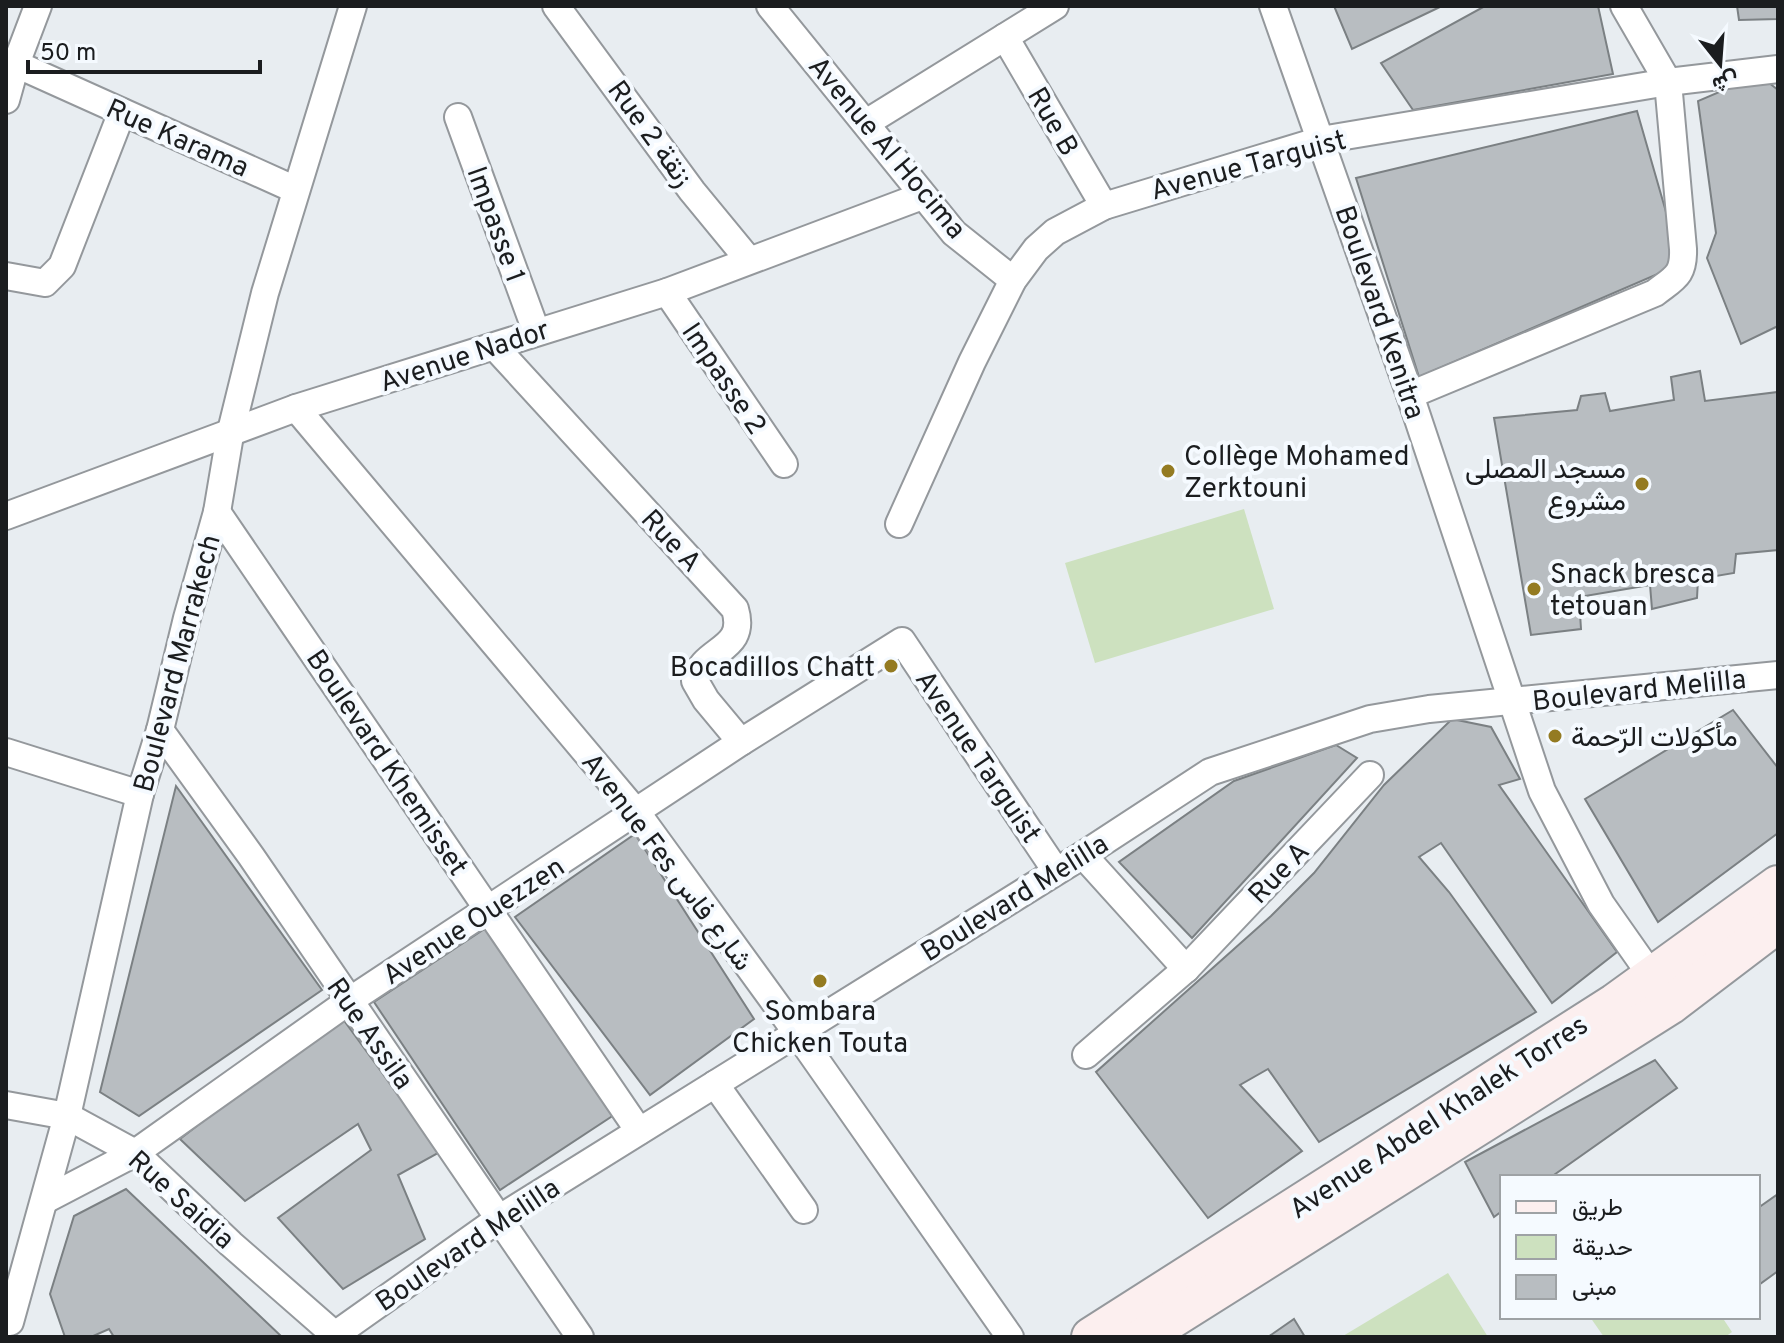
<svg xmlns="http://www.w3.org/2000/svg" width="1784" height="1343" font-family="Overpass,Vazirmatn,sans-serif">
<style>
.green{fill:#cde1bf}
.building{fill:#b8bdc1;stroke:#7b8083;stroke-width:2}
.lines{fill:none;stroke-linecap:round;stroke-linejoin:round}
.minor-casing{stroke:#94989c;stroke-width:30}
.secondary-casing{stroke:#94989c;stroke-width:42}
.minor{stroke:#fff;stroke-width:26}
.secondary{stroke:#fcefef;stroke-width:38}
.poi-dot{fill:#947b22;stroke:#f5faff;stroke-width:3}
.labels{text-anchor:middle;stroke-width:8;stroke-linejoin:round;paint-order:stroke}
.street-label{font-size:28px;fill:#1b1d1f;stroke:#f5faff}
.poi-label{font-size:28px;fill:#1b1d1f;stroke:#f5faff;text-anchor:start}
</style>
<rect width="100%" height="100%" fill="#e8edf1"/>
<g class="green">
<polygon points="1244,509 1274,609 1095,663 1065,563"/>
<polygon points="1448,1273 1488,1337 1344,1337 1343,1336"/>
<polygon points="1590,1317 1722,1317 1732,1332 1725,1337 1604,1337"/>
</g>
<g class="building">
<polygon points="1334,6 1442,6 1352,49"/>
<polygon points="1485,6 1598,6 1613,74 1413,110 1381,63"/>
<polygon points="1737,6 1778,6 1778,19 1739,20"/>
<polygon points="1759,75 1778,90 1778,326 1741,344 1707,258 1716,233 1698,101"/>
<polygon points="1637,111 1681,264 1419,377 1356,178"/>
<polygon points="1700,371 1705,401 1778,392 1778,550 1736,554 1734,573 1698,579 1697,598 1652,609 1650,585 1579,597 1581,629 1531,635 1494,418 1577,410 1581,396 1605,393 1610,411 1674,400 1671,377"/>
<polygon points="1733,710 1778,768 1778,833 1658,922 1585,799"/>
<polygon points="1452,719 1491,727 1520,779 1499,785 1617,952 1552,1003 1441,843 1419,857 1449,892 1536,1012 1319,1142 1268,1069 1240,1085 1302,1151 1208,1218 1096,1072 1271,916 1314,873 1384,785"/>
<polygon points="1336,745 1357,758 1192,938 1119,862 1234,781"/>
<polygon points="176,786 322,990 139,1116 100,1092"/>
<polygon points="635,834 754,1019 650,1095 515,917"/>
<polygon points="492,924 620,1111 500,1190 374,1002"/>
<polygon points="340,1015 440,1152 398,1175 425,1239 343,1289 278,1218 371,1150 358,1124 245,1201 180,1139"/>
<polygon points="1655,1060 1677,1088 1551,1177 1502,1177 1502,1211 1494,1217 1465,1162"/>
<polygon points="126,1189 282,1337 114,1337 109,1329 91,1337 65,1337 50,1294 74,1216"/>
<polygon points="1778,1194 1778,1271 1760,1284 1758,1208"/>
<polygon points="1294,1319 1305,1337 1268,1337"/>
</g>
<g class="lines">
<g class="minor-casing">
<g id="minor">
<polyline points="556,6 692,191 748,259"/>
<polyline points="770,6 954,233 1013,280"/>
<polyline points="1273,6 1410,395 1542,791 1601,904 1660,988"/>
<polyline points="1005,37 1104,206"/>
<polyline points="16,64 296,190"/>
<polyline points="6,100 16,64 38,6"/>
<polyline points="458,117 536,331"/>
<polyline points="866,123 1055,6"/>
<polyline points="6,276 45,283 62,266 122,112"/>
<polyline points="667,292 784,464"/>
<path d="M495,347l240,262c13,43 -33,38 -40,72l11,19 35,42"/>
<path d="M1410,395l245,-102c19,-15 29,-17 28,-44l-15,-167 -44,-76"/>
<polyline points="296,408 637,813 797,1033 1010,1337"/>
<polyline points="217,512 639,1131"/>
<polyline points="6,516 296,408 667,292 922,196"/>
<polyline points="899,524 972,362 1013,280 1036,249 1055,232 1104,206 1321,140 1668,82 1778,69"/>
<polyline points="160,730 251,856 580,1337"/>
<polyline points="6,752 140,794"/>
<polyline points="1083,855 1186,969"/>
<polyline points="1086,1055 1186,969 1370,775"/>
<polyline points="715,1084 804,1210"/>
<polyline points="6,1105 67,1116 135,1153 231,1244 335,1335"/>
<polyline points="45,1200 135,1153 349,1001 741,742 902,641 1056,871"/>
<polyline points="10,1322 67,1116 140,794 160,730 187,618 217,512 230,435 265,293 353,6"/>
<polyline points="332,1337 500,1218 1083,855 1210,772 1370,719 1429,709 1778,675"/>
</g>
</g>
<g class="secondary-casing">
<g id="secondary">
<polyline points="1091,1337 1615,1003 1778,885"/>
<polyline points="1143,1337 1670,1005 1778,923"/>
</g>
</g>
<use href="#minor" class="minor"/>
<use href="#secondary" class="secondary"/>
</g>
<g class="poi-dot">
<circle cx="1168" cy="471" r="8"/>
<circle cx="1642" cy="484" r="8"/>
<circle cx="1534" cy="589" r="8"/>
<circle cx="891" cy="666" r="8"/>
<circle cx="1555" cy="736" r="8"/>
<circle cx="820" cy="981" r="8"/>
</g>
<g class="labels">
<g class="street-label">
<text transform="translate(1054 121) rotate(60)" y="10">Rue B</text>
<text transform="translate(651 133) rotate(54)" y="10">Rue 2 زنقة</text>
<text transform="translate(178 137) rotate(24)" y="10">Rue Karama</text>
<text transform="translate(888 147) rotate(50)" y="10">Avenue Al Hocima</text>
<text transform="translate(1248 164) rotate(-15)" y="10">Avenue Targuist</text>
<text transform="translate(497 224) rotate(70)" y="10">Impasse 1</text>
<text transform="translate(1381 312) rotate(71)" y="10">Boulevard Kenitra</text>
<text transform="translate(464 355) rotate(-18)" y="10">Avenue Nador</text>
<text transform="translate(725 378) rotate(56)" y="10">Impasse 2</text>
<text transform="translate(672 540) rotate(47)" y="10">Rue A</text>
<text transform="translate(176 663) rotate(-75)" y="10">Boulevard Marrakech</text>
<text transform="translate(1639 689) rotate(-6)" y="10">Boulevard Melilla</text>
<text transform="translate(979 756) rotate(56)" y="10">Avenue Targuist</text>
<text transform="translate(388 762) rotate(56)" y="10">Boulevard Khemisset</text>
<text transform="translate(668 861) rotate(53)" y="10">Avenue Fes شارع فاس</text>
<text transform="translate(1278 872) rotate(-46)" y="10">Rue A</text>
<text transform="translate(1014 897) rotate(-32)" y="10">Boulevard Melilla</text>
<text transform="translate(473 920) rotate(-33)" y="10">Avenue Ouezzen</text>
<text transform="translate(371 1033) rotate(55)" y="10">Rue Assila</text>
<text transform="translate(1438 1116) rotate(-33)" y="10">Avenue Abdel Khalek Torres</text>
<text transform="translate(182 1199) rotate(42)" y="10">Rue Saidia</text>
<text transform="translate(467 1244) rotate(-34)" y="10">Boulevard Melilla</text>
</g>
<g class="poi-label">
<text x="1184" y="465">Collège Mohamed<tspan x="1184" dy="32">Zerktouni</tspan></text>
<text x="1626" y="478" text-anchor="end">مسجد المصلى<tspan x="1626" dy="32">مشروع</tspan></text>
<text x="1550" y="583">Snack bresca<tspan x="1550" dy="32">tetouan</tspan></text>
<text x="875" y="676" text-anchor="end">Bocadillos Chatt</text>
<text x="1571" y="746">مأكولات الرّحمة</text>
<text x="820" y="1020" text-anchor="middle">Sombara<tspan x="820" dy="32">Chicken Touta</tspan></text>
</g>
</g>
<rect width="1784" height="1343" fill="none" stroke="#1b1d1f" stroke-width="16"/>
<rect x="1500" y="1175" width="260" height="144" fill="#f5faff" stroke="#9ea2a5" stroke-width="2"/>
<rect x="1516" y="1201" width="40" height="12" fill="#fcefef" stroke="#9ea2a5" stroke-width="2"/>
<text x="1572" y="1215" font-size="24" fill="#1b1d1f">طريق</text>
<rect x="1516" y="1235" width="40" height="24" fill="#cde1bf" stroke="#9ea2a5" stroke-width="2"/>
<text x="1572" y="1255" font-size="24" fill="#1b1d1f">حديقة</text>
<rect x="1516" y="1275" width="40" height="24" fill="#b8bdc1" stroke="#9ea2a5" stroke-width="2"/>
<text x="1572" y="1295" font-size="24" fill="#1b1d1f">مبنى</text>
<g transform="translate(1720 64) rotate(163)" stroke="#f5faff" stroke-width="6" paint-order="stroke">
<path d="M0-6L14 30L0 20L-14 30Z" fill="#1b1d1f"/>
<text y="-12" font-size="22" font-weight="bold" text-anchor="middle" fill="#1b1d1f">ش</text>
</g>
<path d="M28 60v12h232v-12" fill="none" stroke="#1b1d1f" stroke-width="4"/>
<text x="40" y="60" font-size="24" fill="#1b1d1f" stroke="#f5faff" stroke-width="6" paint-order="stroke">50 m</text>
</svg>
